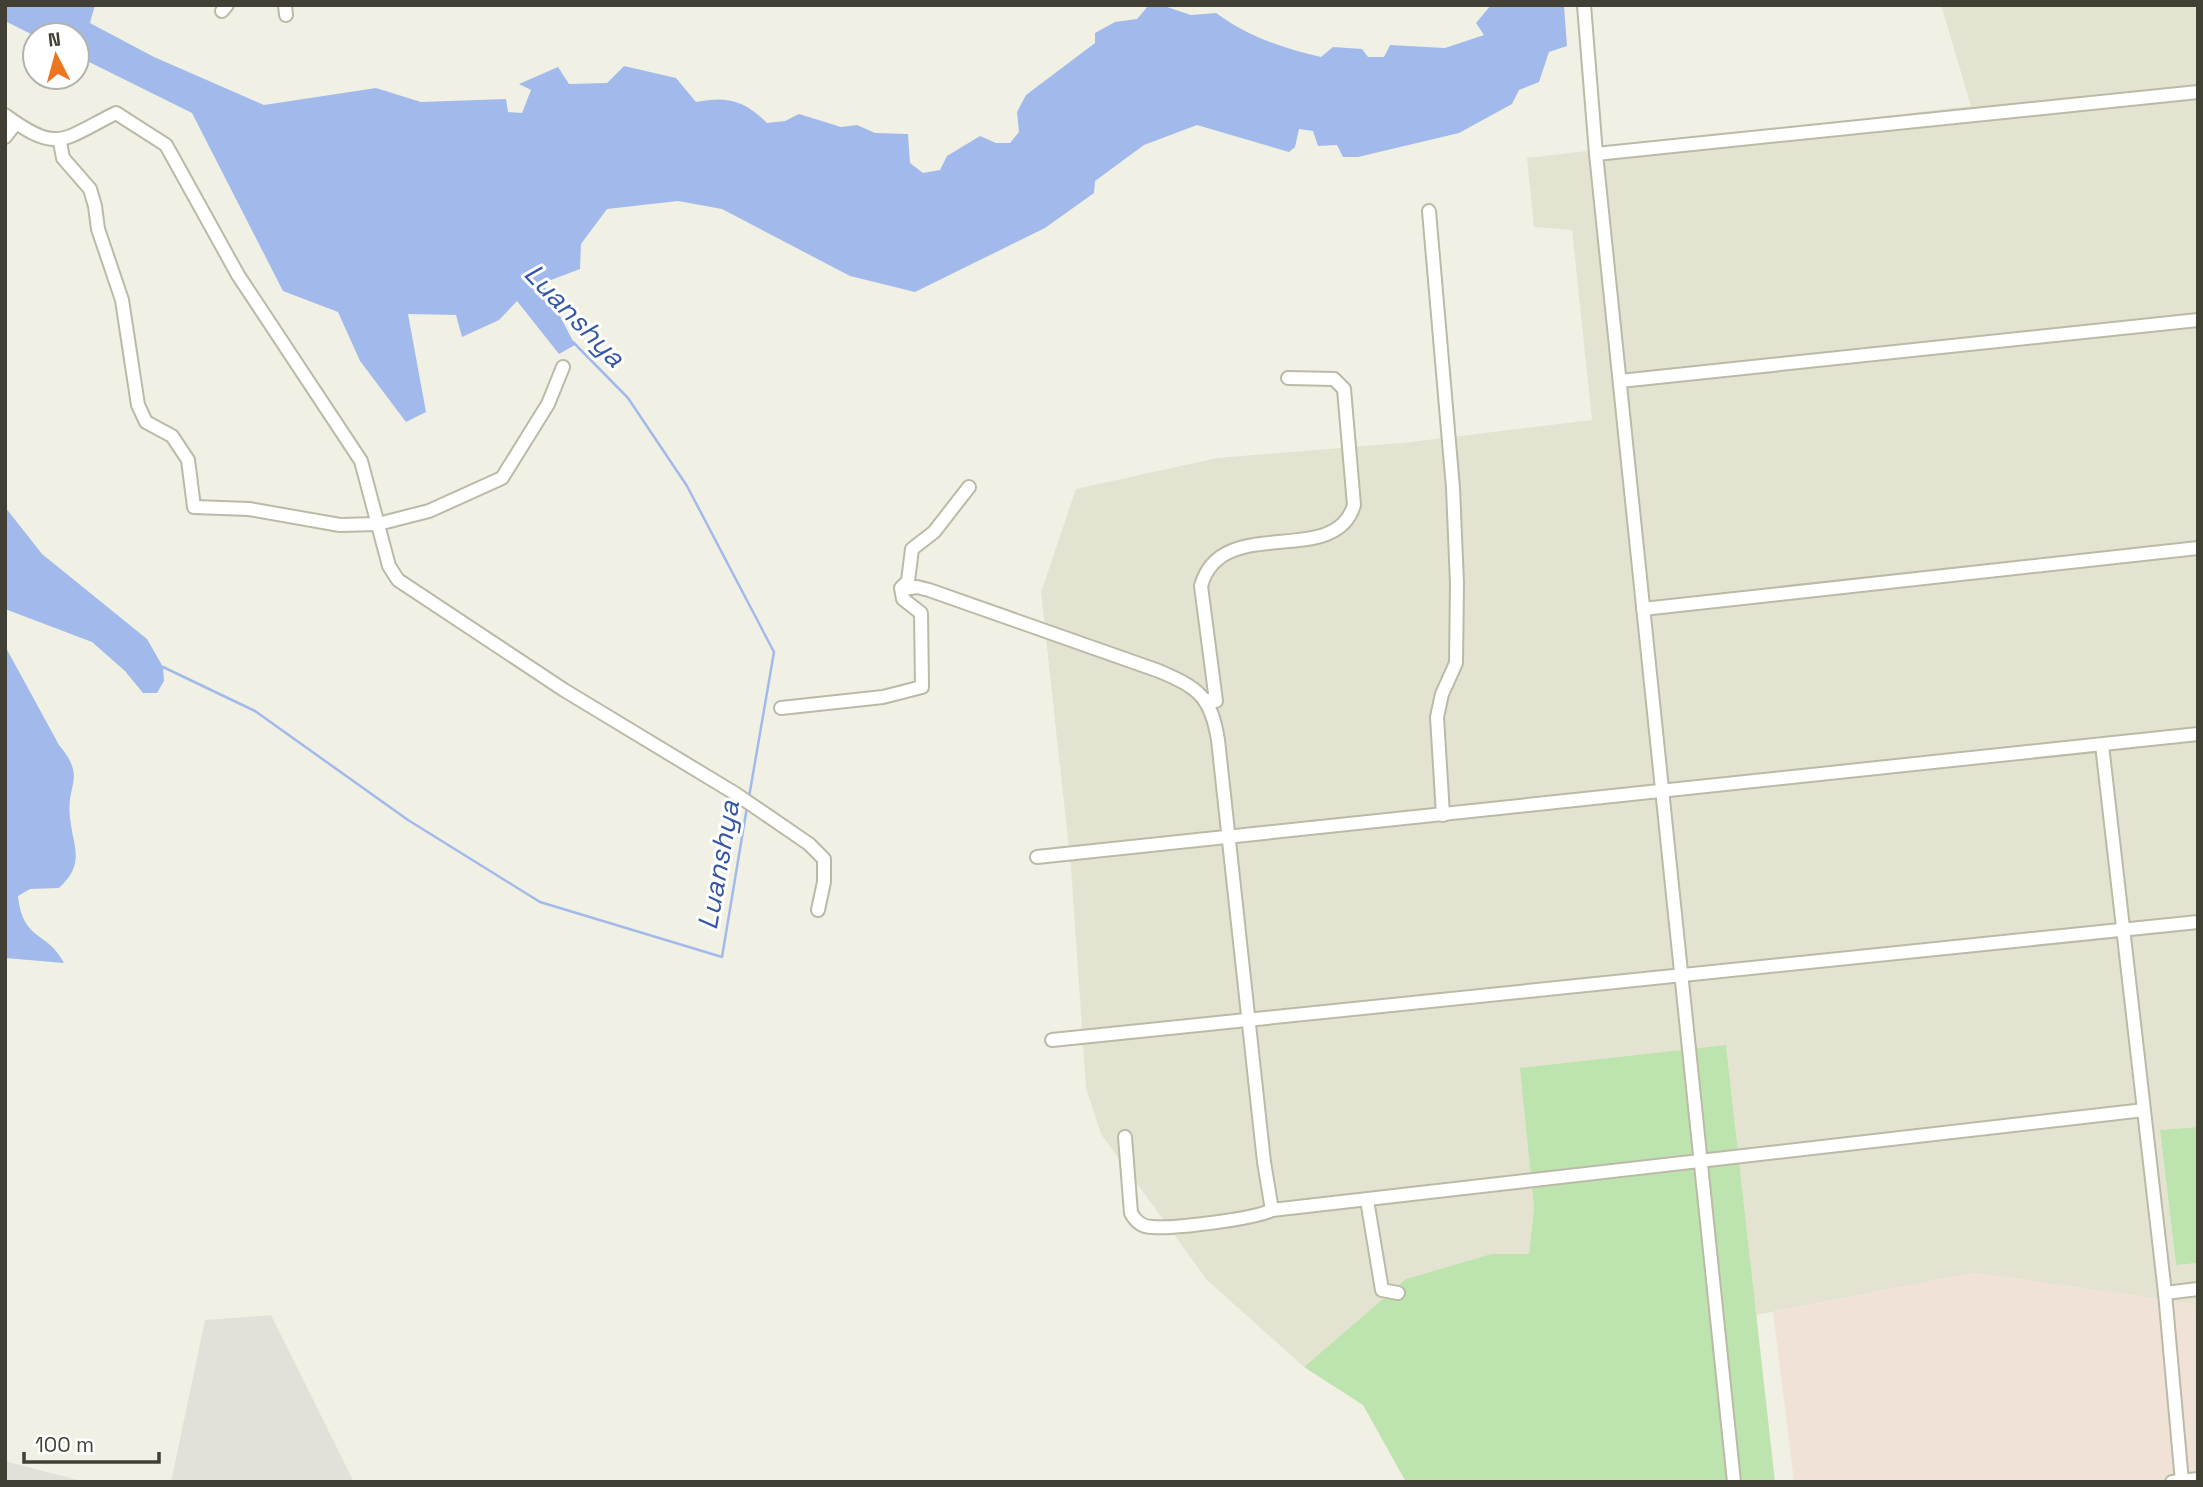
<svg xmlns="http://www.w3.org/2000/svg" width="2203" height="1487" font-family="'Space Grotesk',sans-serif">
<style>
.residential{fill:#e4e3d2}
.industrial{fill:#e2e1d9}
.medical{fill:#f1e2d7}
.green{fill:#bde3ae}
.water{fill:#a2baeb}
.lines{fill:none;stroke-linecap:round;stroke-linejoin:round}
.stream{stroke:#a2baeb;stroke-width:2.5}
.minor-casing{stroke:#bbbaa7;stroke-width:16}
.minor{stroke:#fff;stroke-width:12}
.labels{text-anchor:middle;stroke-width:6;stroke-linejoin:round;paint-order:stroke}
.water-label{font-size:28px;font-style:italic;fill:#3558a6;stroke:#fff}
</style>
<rect width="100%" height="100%" fill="#f1f0e4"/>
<polygon class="residential" points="1941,5 2198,5 2198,1127 2160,1130 2176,1265 2198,1263 2198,1344 2193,1304 1974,1273 1756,1315 1726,1045 1521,1068 1534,1207 1529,1254 1491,1254 1406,1279 1304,1367 1207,1280 1101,1134 1086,1088 1071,867 1041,592 1076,489 1217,458 1402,443 1592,420 1572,230 1534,227 1527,158 1971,106"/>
<g class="industrial">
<polygon points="271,1315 354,1482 171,1482 205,1320"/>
<polygon points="5,1461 85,1482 5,1482"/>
</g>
<polygon class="medical" points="1974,1273 2194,1304 2198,1344 2198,1482 1794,1482 1773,1312"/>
<g class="green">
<polygon points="1726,1045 1775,1482 1406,1482 1363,1405 1304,1367 1406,1279 1491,1254 1529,1254 1534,1207 1520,1068"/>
<polygon points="2198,1127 2198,1263 2176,1265 2160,1130"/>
</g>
<g class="water">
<path d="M5,5h90l-5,18 64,34 110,48 112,-17 45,14 85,-3 2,13 14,1 9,-23 -12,-6 39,-17 11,17 38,-1 17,-17 52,12 20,24c31,-6 48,-2 71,21l18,-2 14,-7 42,13 16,-2 18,8 33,1 2,29 13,10 17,-3 7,-14 33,-20 16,7h14l9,-11 -2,-20 9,-17 69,-52v-10l20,-11 22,-3 12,-14h12l30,10 25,-2c33,24 66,35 105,44l12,-10 29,2 6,8h16l6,-12 55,3 39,-13 -8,-12 15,-18h73l3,41 -18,6 -10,30 -20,8 -7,14 -53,29 -101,24h-15l-6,-12 -19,1 -5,-15 -14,-2 -4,18 -6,5 -92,-27 -53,20 -49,36 -1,12 -49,35 -130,64 -65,-16 -128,-67 -44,-8 -71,8 -26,35 -1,25 -37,14 32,62 -16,9 -42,-53 -18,19 -37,17 -6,-22 -48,-1 18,98 -20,10 -46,-61 -22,-49 -55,-21 -91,-178 -115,-57v-21l-42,1 -30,-15z"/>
<polygon points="5,507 42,554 147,639 163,667 164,681 157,693 143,693 125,671 92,642 5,609"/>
<path d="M5,646l54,99c28,33 7,39 11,72 3,31 16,46 -11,71l-29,1 -12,7c5,46 29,34 46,67l-59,-5z"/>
</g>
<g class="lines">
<g class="stream">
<polyline points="573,342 628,398 687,486 774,652 749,797"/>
<polyline points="163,667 255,711 408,820 540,902 722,957 747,807"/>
</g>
<g class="minor-casing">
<g id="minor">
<polyline points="285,5 286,15"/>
<polyline points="1584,5 1596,154 1734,1482"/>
<polyline points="222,11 227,5"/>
<path d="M5,115c53,39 57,25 111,-2l50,32 72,130 123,186 28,105 9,14 166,110 172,104 73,50 15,15v23l-6,28"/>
<polyline points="5,137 16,123"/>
<polyline points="60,142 63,158 90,189 95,206 98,229 122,300 138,405 146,422 172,436 188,460 194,507 249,509 340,525 378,524 429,511 502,478 548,404 563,367"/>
<polyline points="1596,154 2198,92"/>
<polyline points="1429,211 1453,488 1457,583 1456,663 1442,694 1437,717 1443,815"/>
<polyline points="1620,381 2198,320"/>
<path d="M904,589l13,-2 12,3 230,81c40,17 52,26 59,69l46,422 8,48 872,-100"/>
<polyline points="1643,609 2198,548"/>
<path d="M1207,700l9,1 -15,-115c20,-74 134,-16 153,-81l-10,-116 -10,-10 -46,-1"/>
<polyline points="781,708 883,697 922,687 921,613 903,599 901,588 908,581 912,549 934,532 969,487"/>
<polyline points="2102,745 2165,1293 2182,1482"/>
<polyline points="1037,857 2198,734"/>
<polyline points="1052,1040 2198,922"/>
<path d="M1125,1137l6,76c5,9 11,14 21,14 21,2 103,-8 120,-17"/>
<polyline points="1367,1200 1382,1290 1398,1293"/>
<polyline points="2165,1293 2198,1289"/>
<polyline points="2172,1482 2198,1479"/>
</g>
</g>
<use href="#minor" class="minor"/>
</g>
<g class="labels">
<g class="water-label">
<text transform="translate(575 315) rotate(46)" y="10">Luanshya</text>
<text transform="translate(718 865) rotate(-80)" y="10">Luanshya</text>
</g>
</g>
<rect width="2203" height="1487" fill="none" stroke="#424034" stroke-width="14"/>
<g transform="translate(56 56) rotate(354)"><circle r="33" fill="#ffffff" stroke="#b3b3ae" stroke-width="2"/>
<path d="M0-5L12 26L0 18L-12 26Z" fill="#ec751f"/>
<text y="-10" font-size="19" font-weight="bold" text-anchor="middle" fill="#424034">N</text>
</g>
<path d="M24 1452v10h135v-10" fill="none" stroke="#424034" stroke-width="3.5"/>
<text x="35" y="1452" font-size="21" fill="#424034" stroke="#ffffff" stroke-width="5" paint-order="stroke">100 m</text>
</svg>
